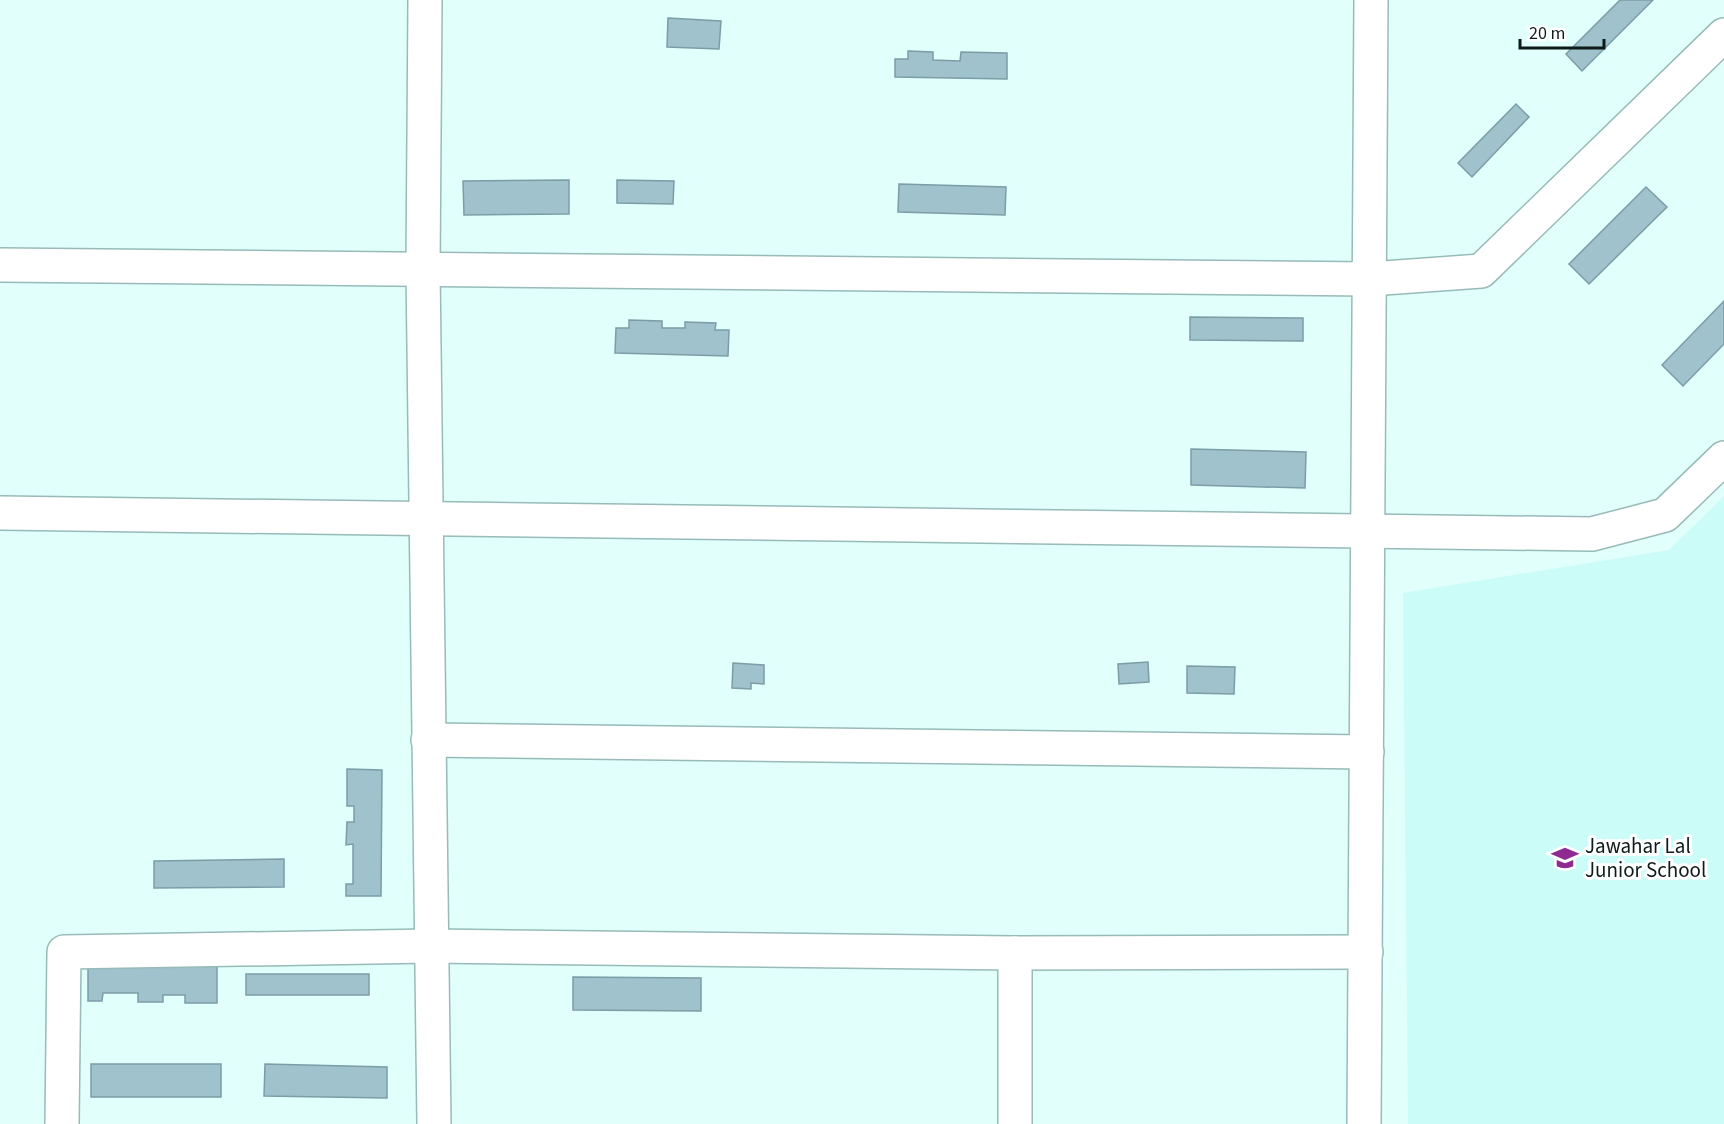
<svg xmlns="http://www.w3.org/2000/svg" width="1724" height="1124" font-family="'Source Sans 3',sans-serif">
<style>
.built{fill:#ccfcf7}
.building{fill:#9fc2cc;stroke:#7b9da6;stroke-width:1.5}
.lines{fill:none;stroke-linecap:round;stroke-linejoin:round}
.minor-casing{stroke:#97bbb8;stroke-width:36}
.minor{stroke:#fff;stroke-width:33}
.labels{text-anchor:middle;stroke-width:6;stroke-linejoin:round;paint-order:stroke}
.poi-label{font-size:21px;fill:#0d1b19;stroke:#fff;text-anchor:start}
</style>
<rect width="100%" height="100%" fill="#e1fffb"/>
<polygon class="built" points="1724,496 1724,1124 1408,1124 1403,593 1669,550"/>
<g class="building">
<polygon points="1620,0 1653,0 1582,71 1566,54"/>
<polygon points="668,18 721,21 719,49 667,47"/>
<polygon points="908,51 933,52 933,60 960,61 961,52 1007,53 1007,79 895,77 895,59 908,59"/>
<polygon points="1516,104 1529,117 1472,177 1458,163"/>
<polygon points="569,180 569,214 464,215 463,181"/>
<polygon points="617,180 674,181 673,204 617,203"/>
<polygon points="899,184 1006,187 1005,215 898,212"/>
<polygon points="1646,187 1667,207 1589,284 1569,264"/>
<polygon points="1724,301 1724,344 1683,386 1662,365"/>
<polygon points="1190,317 1303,318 1303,341 1190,340"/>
<polygon points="629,320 662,321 662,328 685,328 685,322 716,323 715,330 729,330 728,356 615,353 616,328 629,328"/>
<polygon points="1191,449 1306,452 1305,488 1191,485"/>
<polygon points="1148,662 1149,682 1119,684 1118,664"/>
<polygon points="733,663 764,665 764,684 751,683 751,689 732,688"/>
<polygon points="1187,666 1235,667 1234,694 1187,693"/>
<polygon points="347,769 382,770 381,896 346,896 346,884 353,884 353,844 346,845 347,822 354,822 354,806 347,806"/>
<polygon points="284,859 284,887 154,888 154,861"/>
<polygon points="88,965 217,966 217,1003 185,1003 185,995 163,995 163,1002 138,1002 138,993 103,993 102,1001 88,1001"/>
<rect x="246" y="974" width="123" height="21"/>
<polygon points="573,977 701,978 701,1011 573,1010"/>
<rect x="91" y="1064" width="130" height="33"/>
<polygon points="265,1064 387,1067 387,1098 264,1096"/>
</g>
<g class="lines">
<g class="minor-casing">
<g id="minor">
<polyline points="425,0 423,269 434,1124"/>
<polyline points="0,265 1370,279 1481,271 1724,35"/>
<polyline points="0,513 1592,534 1665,515 1724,458"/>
<polyline points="428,740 1367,752"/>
<polyline points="62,1124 64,952 431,946 1015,953 1366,952"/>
<polyline points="1015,1124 1015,953"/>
<polyline points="1364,1124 1371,0"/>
</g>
</g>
<use href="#minor" class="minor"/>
</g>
<defs>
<g id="school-bare" transform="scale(2.07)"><path d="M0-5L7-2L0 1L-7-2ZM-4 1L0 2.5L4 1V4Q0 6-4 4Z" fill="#8e2a91" stroke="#fff" stroke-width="2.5" paint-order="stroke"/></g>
</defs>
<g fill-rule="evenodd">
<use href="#school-bare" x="1565" y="858"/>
</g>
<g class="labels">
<g class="poi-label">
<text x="1585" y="853">Jawahar Lal<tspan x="1585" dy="24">Junior School</tspan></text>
</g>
</g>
<path d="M1520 39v9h84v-9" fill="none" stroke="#0d1b19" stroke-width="3"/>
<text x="1529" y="39" font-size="18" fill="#0d1b19" stroke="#ffffff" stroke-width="4.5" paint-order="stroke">20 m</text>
</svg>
